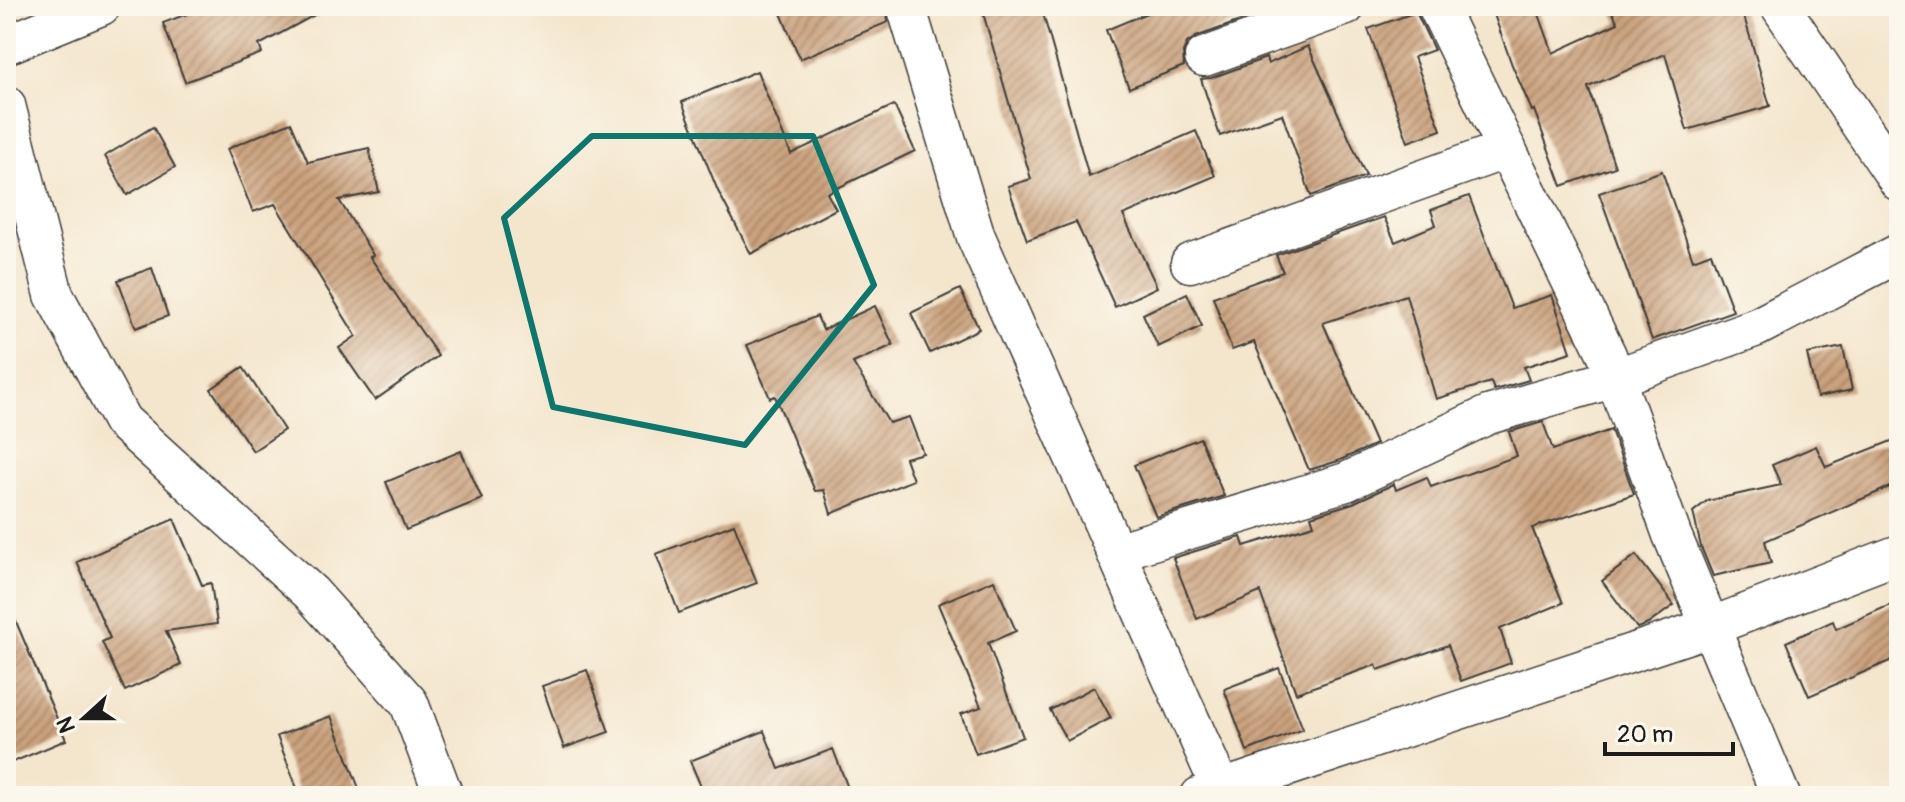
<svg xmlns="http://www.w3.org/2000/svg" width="1905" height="802" font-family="Pangolin,sans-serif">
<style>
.building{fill:url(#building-hatch)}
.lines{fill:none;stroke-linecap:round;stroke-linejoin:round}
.minor-casing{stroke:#3c3a37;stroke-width:41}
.minor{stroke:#fff;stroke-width:38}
.marked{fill:none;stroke:#0f766e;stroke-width:6;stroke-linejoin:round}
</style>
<defs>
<pattern id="building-hatch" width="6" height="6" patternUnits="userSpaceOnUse" patternTransform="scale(2)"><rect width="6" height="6" fill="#cba27e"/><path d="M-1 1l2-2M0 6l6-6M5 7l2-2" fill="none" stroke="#a48366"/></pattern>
</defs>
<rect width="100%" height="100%" fill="#fbf7ec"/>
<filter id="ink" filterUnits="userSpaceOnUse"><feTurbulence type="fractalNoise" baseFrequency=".0125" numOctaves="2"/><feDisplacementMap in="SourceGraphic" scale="16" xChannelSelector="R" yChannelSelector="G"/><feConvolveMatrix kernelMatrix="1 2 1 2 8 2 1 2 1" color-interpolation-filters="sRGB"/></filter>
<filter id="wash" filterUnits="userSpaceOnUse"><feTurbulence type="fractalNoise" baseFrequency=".006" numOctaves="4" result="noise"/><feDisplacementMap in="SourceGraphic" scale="32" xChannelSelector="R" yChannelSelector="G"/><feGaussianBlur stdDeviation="1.8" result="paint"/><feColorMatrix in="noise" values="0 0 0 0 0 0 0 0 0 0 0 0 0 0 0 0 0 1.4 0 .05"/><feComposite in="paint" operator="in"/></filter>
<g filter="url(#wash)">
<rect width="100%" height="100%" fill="#f4e6cd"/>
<g id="blocks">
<g class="building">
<polygon points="208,6 331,6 259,45 262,53 185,82 163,23"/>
<polygon points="778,6 885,6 888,22 800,59"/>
<polygon points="981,6 1039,6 1044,17 1089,177 1196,131 1215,176 1123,215 1157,287 1115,307 1076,222 1027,240 1008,186 1031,179"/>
<polygon points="1164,6 1248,6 1251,17 1196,37 1187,43 1183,52 1184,66 1129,88 1106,30"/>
<polygon points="1491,6 1536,6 1553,53 1618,23 1609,6 1741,6 1770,106 1687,130 1665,54 1588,87 1615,167 1562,186 1534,110 1532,111 1512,65"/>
<polygon points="1416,12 1434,50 1414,57 1441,130 1408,142 1368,29"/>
<polygon points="1308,46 1366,176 1311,196 1282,114 1220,136 1201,79 1211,78 1266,58 1268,64"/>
<polygon points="757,71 791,154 894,105 915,151 827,193 836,209 751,254 718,191 682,102"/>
<polygon points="291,122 308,162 369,148 379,192 339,200 373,255 370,257 438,356 375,400 339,348 356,336 275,204 253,212 227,149"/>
<polygon points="153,127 175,167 127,195 105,156"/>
<polygon points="1662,171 1693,260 1711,253 1733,311 1652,340 1599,193"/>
<polygon points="1469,196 1512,308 1552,295 1571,352 1524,367 1529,380 1494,390 1491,382 1436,399 1406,295 1323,323 1376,444 1338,461 1309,470 1254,342 1232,350 1213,297 1283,272 1276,255 1384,217 1395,242 1436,225 1431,210"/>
<polygon points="152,268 168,316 136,328 118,280"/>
<polygon points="960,289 979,329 930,353 911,313"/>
<polygon points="1187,293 1202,326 1158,347 1143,314"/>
<polygon points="875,306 893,345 853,363 889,423 909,417 923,453 905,458 913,480 831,514 824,490 815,491 775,396 770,398 747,345 817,316 823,330"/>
<polygon points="1843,347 1852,390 1817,397 1807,354"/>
<polygon points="243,367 284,430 253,451 211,389"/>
<polygon points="1543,422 1553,450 1611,430 1634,494 1532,528 1563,603 1500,629 1511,663 1461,681 1448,645 1378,670 1376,665 1296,693 1260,592 1197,619 1173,558 1241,537 1244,546 1314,525 1311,516 1353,503 1394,484 1396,490 1427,477 1431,487 1517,456 1509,432"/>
<polygon points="1200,438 1224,496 1156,517 1134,465"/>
<polygon points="1899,438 1899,483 1765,541 1771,563 1713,576 1701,547 1693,512 1707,501 1781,485 1772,465 1816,446 1826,467"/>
<polygon points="461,451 482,499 406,530 386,482"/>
<polygon points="174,519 202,585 211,583 217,624 166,631 181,665 125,691 102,642 110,638 77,562"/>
<polygon points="734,524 757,583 679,613 656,554"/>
<polygon points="1636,555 1674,605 1648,624 1637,628 1602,581"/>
<polygon points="994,580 1016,631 988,643 1023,737 976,754 961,714 981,707 938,604"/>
<polygon points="6,598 66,740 6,765"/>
<polygon points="1899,601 1899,657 1809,696 1786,642 1833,621 1836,629"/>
<polygon points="1279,668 1303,729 1247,751 1224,689"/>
<polygon points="587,670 609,732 564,748 542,686"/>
<polygon points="1094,687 1111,718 1067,741 1050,710"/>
<polygon points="331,716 362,796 300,796 277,736"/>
<polygon points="764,731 779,769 833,749 851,796 705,796 690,761"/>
</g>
</g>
</g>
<g filter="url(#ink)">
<use href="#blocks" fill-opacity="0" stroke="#3c3a37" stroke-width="2"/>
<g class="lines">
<g class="minor-casing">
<g id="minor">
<polyline points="906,6 976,237 1224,796"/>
<polyline points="1437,6 1607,355 1672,535 1781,796"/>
<polyline points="1780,6 1899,182"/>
<polyline points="6,45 101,6"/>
<polyline points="1204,57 1346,6"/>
<polyline points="6,105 54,295 122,421 311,593 409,703 444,796"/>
<polyline points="1190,263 1507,149"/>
<polyline points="1116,552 1346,482 1488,415 1615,378 1757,327 1899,253"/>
<polyline points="1200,796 1710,627 1899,554"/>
</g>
</g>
<use href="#minor" class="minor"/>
</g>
</g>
<path class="marked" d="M592,136h221l61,149 -129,160 -192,-38 -49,-189z"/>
<rect width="1905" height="802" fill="none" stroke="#fbf7ec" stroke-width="32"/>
<g transform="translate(84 718) rotate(249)" stroke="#fbf7ec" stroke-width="6" paint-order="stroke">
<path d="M0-6L14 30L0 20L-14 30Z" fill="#1c1c1c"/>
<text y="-12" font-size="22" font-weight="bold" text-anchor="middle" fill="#1c1c1c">N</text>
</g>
<path d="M1605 742v12h128v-12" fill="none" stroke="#1c1c1c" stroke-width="4"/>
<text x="1617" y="742" font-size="24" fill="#1c1c1c" stroke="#fbf7ec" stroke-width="6" paint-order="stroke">20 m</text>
</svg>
